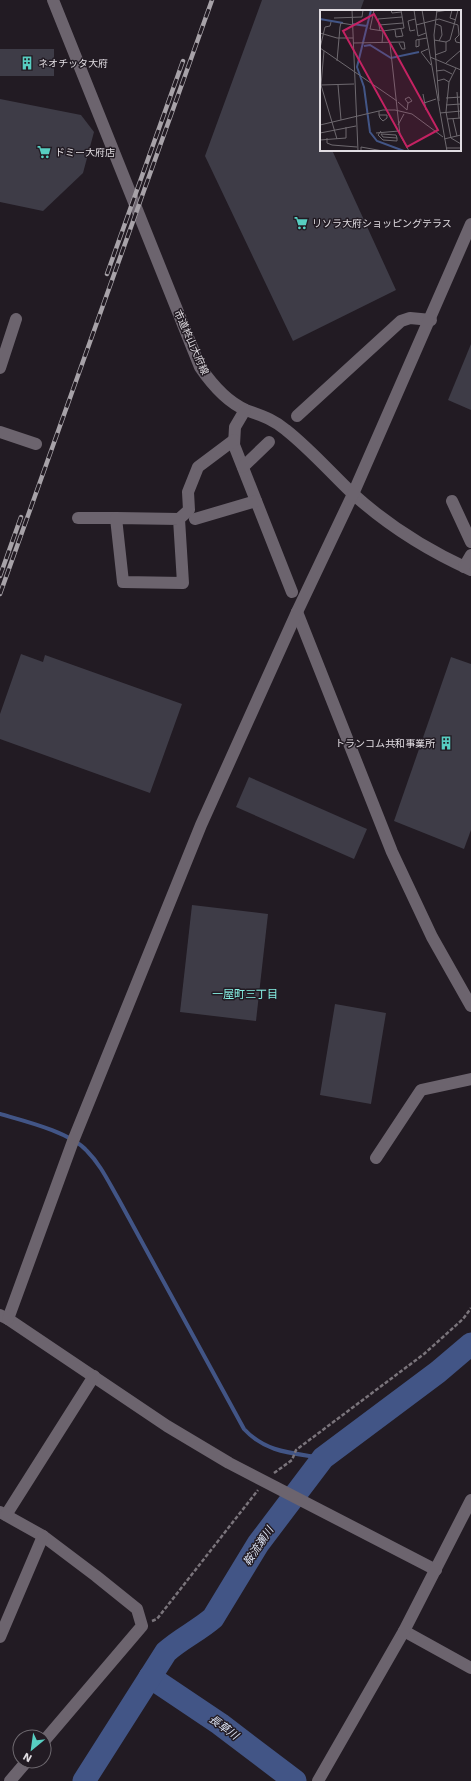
<svg xmlns="http://www.w3.org/2000/svg" width="471" height="1781" font-family="'Work Sans','Noto Sans JP',sans-serif">
<style>
.lines{fill:none;stroke-linecap:round;stroke-linejoin:round}
.stream{stroke:#425586;stroke-width:4}
.river{stroke:#425586;stroke-width:23}
.building{fill:#3e3c47}
.path{stroke:#7a747b;stroke-width:2.5;stroke-dasharray:4 2;stroke-linecap:butt}
.minor{stroke:#6c646e;stroke-width:12}
.rail-casing{stroke:#a7a2a8;stroke-width:4.5}
.rail{stroke:#221b23;stroke-width:3;stroke-dasharray:9;stroke-linecap:butt}
.labels{text-anchor:middle;stroke-width:3;stroke-linejoin:round;paint-order:stroke}
.poi-label{font-size:10px;fill:#e1dde2;stroke:#221b23;text-anchor:start}
.street-label{font-size:10px;fill:#e1dde2;stroke:#221b23}
.neighbourhood-label{font-size:11px;fill:#85eee2;stroke:#221b23}
.water-label{font-size:11px;font-style:italic;fill:#dce3f3;stroke:#221b23}
.inset-river{fill:none;stroke:#425586;stroke-width:2}
.inset-road{fill:none;stroke:#6e696f;stroke-width:1}
.view{fill:#c42262;fill-opacity:0.15;stroke:#c42262;stroke-width:2}
.inset-edge{fill:none;stroke:#e1dde2;stroke-width:2}
</style>
<rect width="100%" height="100%" fill="#221b23"/>
<g class="lines">
<path class="stream" d="M0,1114c24,7 70,18 87,37 14,14 22,32 32,49l125,229c22,24 49,24 79,29"/>
<g class="river">
<polyline points="150,1677 220,1724 295,1781"/>
<path d="M84,1781l82,-129c14,-13 32,-21 47,-34l45,-74 65,-86 115,-86 33,-28"/>
</g>
</g>
<g class="building">
<polygon points="262,0 364,0 360,11 321,11 321,150 332,150 396,290 293,341 205,156"/>
<rect x="0" y="49" width="54" height="27"/>
<polygon points="0,99 81,115 94,132 83,173 43,211 0,202"/>
<polygon points="471,344 471,410 448,400"/>
<polygon points="21,654 43,662 45,655 182,704 150,793 0,739 0,714"/>
<polygon points="451,657 471,664 471,830 464,849 394,821"/>
<polygon points="249,777 367,829 354,859 236,807"/>
<polygon points="192,905 268,914 256,1021 180,1012"/>
<polygon points="335,1004 386,1013 371,1104 320,1095"/>
</g>
<g class="lines">
<g class="path">
<polyline points="274,1473 292,1460 296,1450 424,1354 463,1319 471,1308"/>
<polyline points="152,1621 157,1619 258,1490"/>
</g>
<g class="minor">
<path d="M53,0l147,367c11,16 27,35 46,43 16,6 27,9 40,20 24,19 44,42 66,63 34,31 77,58 119,77"/>
<polyline points="0,368 16,319"/>
<polyline points="245,410 235,427 234,445 292,592"/>
<polyline points="297,416 401,321 410,318 431,320"/>
<polyline points="0,432 36,444"/>
<polyline points="243,467 269,442"/>
<polyline points="452,501 471,542"/>
<polyline points="78,518 116,518"/>
<polyline points="179,519 183,583 123,582 116,518 179,519 189,510 188,492 198,467 234,440"/>
<polyline points="195,519 256,501"/>
<polyline points="464,567 471,555"/>
<polyline points="297,612 392,852 432,937 471,1006"/>
<polyline points="376,1158 421,1090 471,1079"/>
<polyline points="0,1315 8,1319 167,1426 229,1463 436,1570"/>
<polyline points="8,1319 73,1141 201,825 297,612 353,494 471,224"/>
<polyline points="0,1512 43,1536 96,1576 137,1609 142,1626 44,1741"/>
<polyline points="6,1515 94,1376"/>
<polyline points="404,1631 471,1668"/>
<polyline points="0,1637 43,1536"/>
<polyline points="10,1781 27,1761"/>
<polyline points="318,1781 404,1631 471,1500"/>
</g>
<g class="rail-casing">
<g id="rail">
<polyline points="107,274 183,61"/>
<polyline points="0,576 21,517"/>
<polyline points="0,594 212,0"/>
</g>
</g>
<use href="#rail" class="rail"/>
</g>
<defs>
<g id="building-bare" transform="scale(1.08)"><path d="M-4-6H4V6H1V3H-1V6H-4ZM-2.5-4.3h1.7v1.8h-1.7ZM.8-4.3h1.7v1.8H.8ZM-2.5-1h1.7V.8h-1.7ZM.8-1h1.7V.8H.8Z" fill="#57cec1" stroke="#221b23" stroke-width="2.5" paint-order="stroke"/></g>
<g id="supermarket-bare" transform="scale(1.08)"><path d="M-6-5.5h2.5l.6 2H6L4.5 2H-2.5L-4.4-4H-6ZM-1.5 3.2a1.3 1.3 0 1 0 .1 0ZM3 3.2a1.3 1.3 0 1 0 .1 0Z" fill="#57cec1" stroke="#221b23" stroke-width="2.5" paint-order="stroke"/></g>
</defs>
<g fill-rule="evenodd">
<use href="#building-bare" x="27" y="63"/>
<use href="#supermarket-bare" x="44" y="152"/>
<use href="#supermarket-bare" x="301" y="223"/>
<use href="#building-bare" x="446" y="743"/>
</g>
<g class="labels">
<g class="poi-label">
<text x="38" y="67">ネオチッタ大府</text>
<text x="55" y="156">ドミー大府店</text>
<text x="312" y="227">リソラ大府ショッピングテラス</text>
<text x="435" y="747" text-anchor="end">トランコム共和事業所</text>
</g>
<g class="street-label">
<text transform="translate(192 342) rotate(66)" y="4">市道柊山大府線</text>
</g>
<g class="neighbourhood-label">
<text x="245" y="998">一屋町三丁目</text>
</g>
<g class="water-label">
<text transform="translate(258 1546) rotate(-56)" y="4">鞍流瀬川</text>
<text transform="translate(224 1727) rotate(36)" y="4">長草川</text>
</g>
</g>
<g transform="translate(320 10)">
<rect width="141" height="141" fill="#221b23"/>
<path class="inset-river" d="M51,0l-14,57 7,20 6,45 7,9 27,10M0,9l23,4M32,14l15,2M44,36l6,-1 21,13 28,-6"/>
<path class="inset-road" d="M32,0l6,141M54,0l-4,19 13,2 21,-3 -3,-18M71,0l1,3 9,-1M94,0l4,26 8,-3M102,0l25,141M117,0l-3,25 5,66M132,0l-2,8 6,2M116,2l12,-2M14,8l28,-1 1,-7M95,9l-7,2 2,10 5,-1M11,12l-1,4 -5,1 -5,21 77,53M116,14l5,2 1,9 -3,6M59,15l24,-2M96,15l23,-6 19,6 1,10 -4,4 1,3 5,1M75,20l1,7 7,-1 -2,-7M60,21l-2,-12 24,-2M0,23l17,5h16M99,30v6l-3,1v-7l11,-2M114,30l12,2 4,-2 8,-30M33,33l51,-1 1,7h-3l-3,-6M62,33l1,-12M70,34l10,91 9,16M108,39l-7,3 10,13M4,41l-3,34 16,54M115,45l11,-4v-9M110,47l31,13M17,51l3,-34 1,-4 12,2M126,53l15,-13M136,58l-7,14 -3,30 5,26 10,6M116,61l8,-1 8,4M117,71l7,-2 5,3M1,75l33,-1M18,75l3,35M137,82l2,26M103,84l3,16M126,88l15,-1M78,92l9,8M104,93l12,-4M126,95l15,-1M87,100l1,-7 4,-2 -3,-4 -4,2 3,4M59,101v4l1,3 3,3 4,-3v-3h-8M120,103l21,-2M127,109l14,-1M133,109l4,17M0,115l63,-15h12l17,4 31,23M78,115l6,-11M61,121l-3,4 5,5 14,1v-3M0,123l36,-7M56,123l23,-2M61,124l2,3 14,1M61,124l15,1 1,3M7,128v5l5,2 25,2M124,129l17,-4M0,130l26,-2v-11M126,138h15M41,141v-4l22,4"/>
<path class="view" d="M54,4l64,116 -31,17 -64,-116z"/>
<rect width="141" height="141" class="inset-edge"/>
</g>
<g transform="translate(32 1749) rotate(209)"><circle r="19" fill="#221b23" stroke="#6e696f"/>
<path d="M0-3L7 15L0 10L-7 15Z" fill="#57cec1"/>
<text y="-6" font-size="11" font-weight="bold" text-anchor="middle" fill="#e1dde2">N</text>
</g>
</svg>
